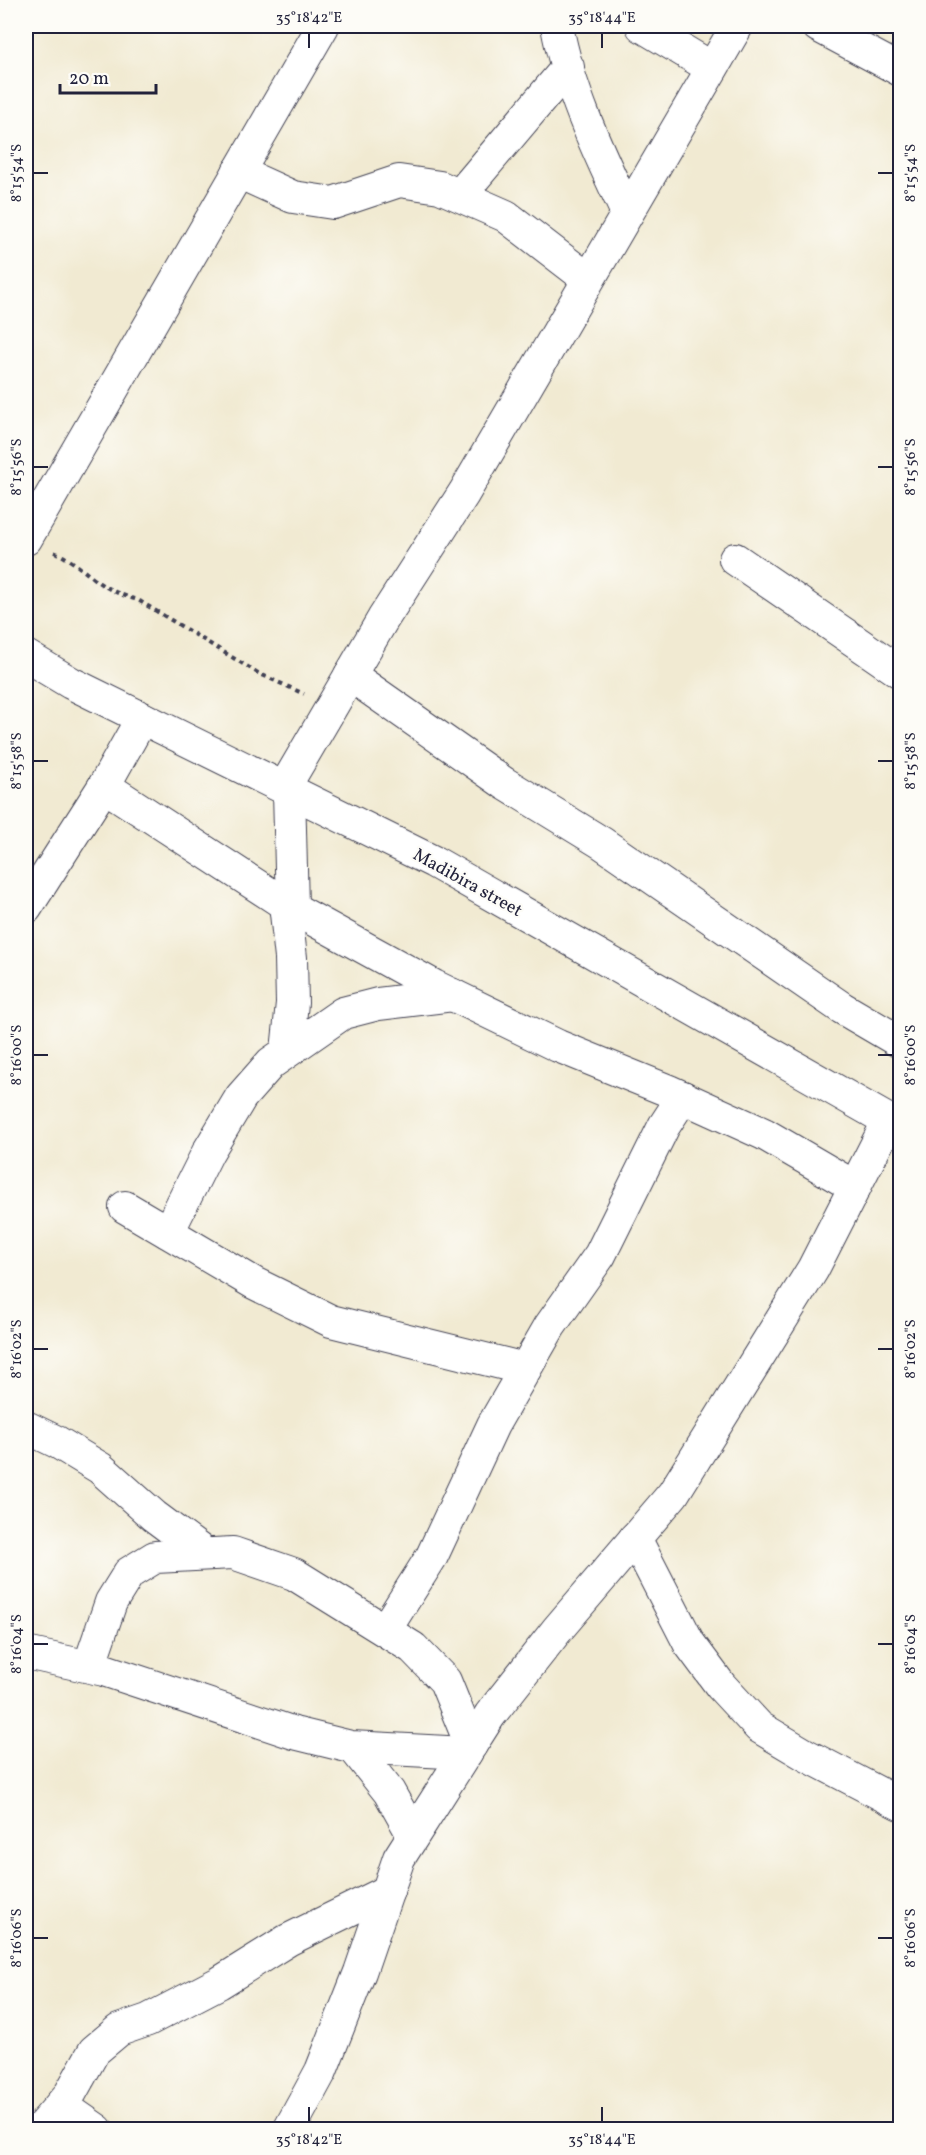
<svg xmlns="http://www.w3.org/2000/svg" width="926" height="2155" font-family="Vollkorn,serif">
<style>
.lines{fill:none;stroke-linecap:round;stroke-linejoin:round}
.minor-casing{stroke:#414052;stroke-width:34}
.path{stroke:#414052;stroke-width:4;stroke-dasharray:4.5 4.5;stroke-linecap:butt}
.minor{stroke:#fff;stroke-width:32}
.ticks{fill:none;stroke:#22223b;stroke-width:2}
.labels{text-anchor:middle;stroke-width:4.5;stroke-linejoin:round;paint-order:stroke}
.street-label{font-size:18px;fill:#22223b;stroke:#fdfcf7}
.neatline{fill:none;stroke:#22223b;stroke-width:2}
.ticks-label{font-size:15px;text-anchor:middle;fill:#22223b}
</style>
<rect width="100%" height="100%" fill="#fdfcf7"/>
<filter id="ink" filterUnits="userSpaceOnUse"><feTurbulence type="fractalNoise" baseFrequency=".0167" numOctaves="2"/><feDisplacementMap in="SourceGraphic" scale="12" xChannelSelector="R" yChannelSelector="G"/><feConvolveMatrix kernelMatrix="1 2 1 2 8 2 1 2 1" color-interpolation-filters="sRGB"/></filter>
<filter id="wash" filterUnits="userSpaceOnUse"><feTurbulence type="fractalNoise" baseFrequency=".008" numOctaves="4" result="noise"/><feDisplacementMap in="SourceGraphic" scale="24" xChannelSelector="R" yChannelSelector="G"/><feGaussianBlur stdDeviation="1.35" result="paint"/><feColorMatrix in="noise" values="0 0 0 0 0 0 0 0 0 0 0 0 0 0 0 0 0 1.4 0 .05"/><feComposite in="paint" operator="in"/></filter>
<g filter="url(#wash)">
<rect width="100%" height="100%" fill="#f1ead2"/>
</g>
<g filter="url(#ink)">
<g class="lines">
<g class="minor-casing">
<g id="minor">
<path d="M557,26c12,65 42,127 70,187"/>
<polyline points="642,26 712,68"/>
<polyline points="818,26 900,70"/>
<polyline points="238,172 293,197 333,203 399,181 440,187 506,216 588,279"/>
<polyline points="460,195 568,67"/>
<polyline points="26,539 323,26"/>
<polyline points="735,559 900,672"/>
<polyline points="26,656 71,683 434,862 900,1127"/>
<polyline points="350,675 504,783 602,843 842,1008 900,1042"/>
<polyline points="104,786 285,904 434,986 558,1046 669,1091 764,1134 855,1187"/>
<polyline points="284,788 383,619 464,493 737,26"/>
<polyline points="289,791 292,907"/>
<polyline points="285,904 291,958 292,1003 287,1051"/>
<polyline points="26,908 104,786 142,718"/>
<polyline points="125,1207 254,1283 331,1321 525,1369"/>
<polyline points="168,1232 208,1152 241,1097 271,1063 343,1013 378,1004 453,995"/>
<polyline points="26,1427 57,1442 100,1468 154,1516 205,1554"/>
<polyline points="635,1538 689,1643 721,1686 759,1727 806,1755 900,1804"/>
<polyline points="385,1630 432,1556 493,1425 550,1326 600,1255 664,1126 683,1097"/>
<polyline points="26,1653 104,1670 294,1733 351,1747 466,1753"/>
<polyline points="89,1666 111,1602 129,1573 155,1557 233,1553 294,1574 413,1648 445,1681 471,1745"/>
<polyline points="354,1748 389,1792 413,1835"/>
<polyline points="61,2105 97,2130"/>
<polyline points="39,2130 70,2094 94,2051 119,2030 148,2020 219,1983 288,1940 388,1891"/>
<polyline points="289,2130 321,2071 360,1972 399,1858 490,1715 557,1630 673,1494 813,1269 889,1120"/>
</g>
</g>
<path class="path" d="M54,552c18,7 29,19 44,30 13,9 26,14 40,18l120,73 46,21"/>
<use href="#minor" class="minor"/>
</g>
</g>
<path class="ticks" d="M309,33v15M602,33v15M33,173h15M878,173h15M33,467h15M878,467h15M33,761h15M878,761h15M33,1055h15M878,1055h15M33,1349h15M878,1349h15M33,1644h15M878,1644h15M33,1938h15M878,1938h15M309,2107v15M602,2107v15"/>
<g class="labels">
<g class="street-label">
<text transform="translate(468 882) rotate(29)" y="6">Madibira street</text>
</g>
</g>
<rect width="926" height="2155" fill="none" stroke="#fdfcf7" stroke-width="66"/>
<path d="M60 84v9h96v-9" fill="none" stroke="#22223b" stroke-width="3"/>
<text x="69" y="84" font-size="18" fill="#22223b" stroke="#fdfcf7" stroke-width="4.5" paint-order="stroke">20 m</text>
<rect x="33" y="33" width="860" height="2089" class="neatline"/>
<g class="ticks-label">
<text x="309" y="22">35°18'42"E</text>
<text x="602" y="22">35°18'44"E</text>
<text transform="translate(16 173) rotate(-90)" y="5">8°15'54"S</text>
<text transform="translate(910 173) rotate(-90)" y="5">8°15'54"S</text>
<text transform="translate(16 467) rotate(-90)" y="5">8°15'56"S</text>
<text transform="translate(910 467) rotate(-90)" y="5">8°15'56"S</text>
<text transform="translate(16 761) rotate(-90)" y="5">8°15'58"S</text>
<text transform="translate(910 761) rotate(-90)" y="5">8°15'58"S</text>
<text transform="translate(16 1055) rotate(-90)" y="5">8°16'00"S</text>
<text transform="translate(910 1055) rotate(-90)" y="5">8°16'00"S</text>
<text transform="translate(16 1349) rotate(-90)" y="5">8°16'02"S</text>
<text transform="translate(910 1349) rotate(-90)" y="5">8°16'02"S</text>
<text transform="translate(16 1644) rotate(-90)" y="5">8°16'04"S</text>
<text transform="translate(910 1644) rotate(-90)" y="5">8°16'04"S</text>
<text transform="translate(16 1938) rotate(-90)" y="5">8°16'06"S</text>
<text transform="translate(910 1938) rotate(-90)" y="5">8°16'06"S</text>
<text x="309" y="2144">35°18'42"E</text>
<text x="602" y="2144">35°18'44"E</text>
</g>
</svg>
